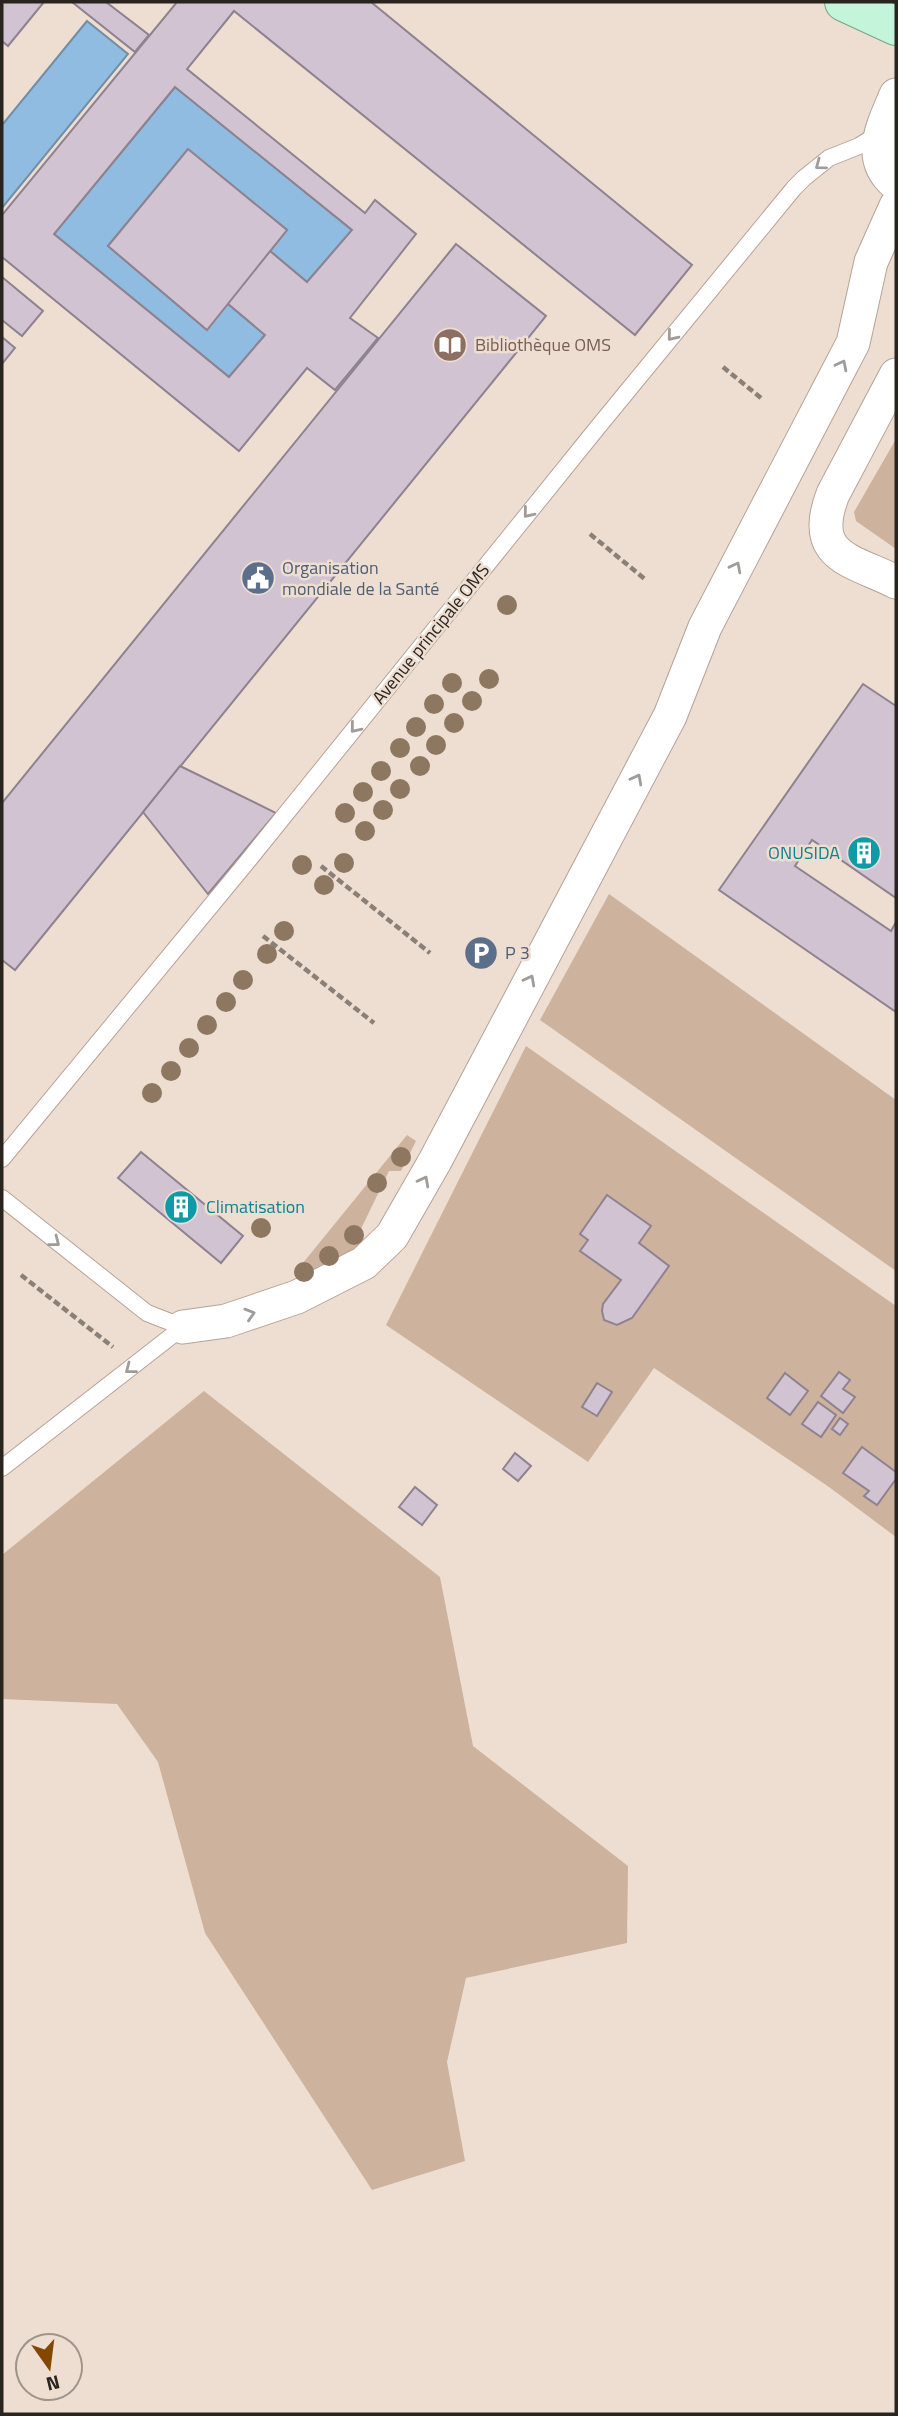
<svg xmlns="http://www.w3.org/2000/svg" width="898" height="2416" font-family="'Titillium Web',sans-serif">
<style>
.green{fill:#cdb29d}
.water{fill:#8fbce0;stroke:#718ea6;stroke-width:2}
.building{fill:#d1c3d1;stroke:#8f8290;stroke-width:2;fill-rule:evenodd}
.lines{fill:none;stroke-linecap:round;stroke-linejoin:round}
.service-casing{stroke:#b4a498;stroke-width:18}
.minor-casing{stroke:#b4a498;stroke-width:35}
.primary-casing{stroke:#75a687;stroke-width:40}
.path{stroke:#8b8077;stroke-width:4.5;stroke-dasharray:7 3.5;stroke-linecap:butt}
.service{stroke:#fff;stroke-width:16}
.minor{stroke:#fff;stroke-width:33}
.primary{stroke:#c4f4d9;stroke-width:38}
.tree{fill:#8e7761}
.oneway{stroke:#9f9c9a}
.labels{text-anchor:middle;stroke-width:5;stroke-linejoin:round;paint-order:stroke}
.education-label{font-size:18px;fill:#785e54;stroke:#eeded1;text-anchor:start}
.service-label{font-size:18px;fill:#4e5e75;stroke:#eeded1;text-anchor:start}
.street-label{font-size:18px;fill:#2a241f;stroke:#eeded1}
.culture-label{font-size:18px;fill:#0d838f;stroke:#eeded1;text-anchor:end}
</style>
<rect width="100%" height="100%" fill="#eeded1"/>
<g class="green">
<polygon points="896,439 896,549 856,521 854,512"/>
<polygon points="609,894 896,1100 896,1271 540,1020"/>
<polygon points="526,1046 896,1306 896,1537 829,1487 654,1368 588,1462 386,1325"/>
<polygon points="407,1135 416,1141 401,1171 389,1171 357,1237 365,1242 358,1252 301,1280 294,1274"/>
<polygon points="204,1391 440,1577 473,1746 628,1866 627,1943 466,1978 447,2062 465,2161 372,2190 205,1933 158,1762 117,1704 2,1699 2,1555"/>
</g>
<g class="water">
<polygon points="87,21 128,54 2,208 2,125"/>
<polygon points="175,87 352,230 307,282 270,251 287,230 188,150 108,246 206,329 227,303 265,335 229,377 54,234"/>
</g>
<g class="building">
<polygon points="2,2 44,2 8,46 2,41"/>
<polygon points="72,2 106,2 149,35 135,52"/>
<path d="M177,2h194l321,263 -57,70 -401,-324 -47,58 178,144 10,-13 41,34 -66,84 28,20 -43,52 -28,-22 -68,83 -237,-194v-42zM175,87l177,143 -45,52 -37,-31 -43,52 38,32 -36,42 -175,-143z"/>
<polygon points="188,149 287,230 207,330 108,246"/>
<polygon points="456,244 546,316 15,970 2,960 2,803"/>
<polygon points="2,277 43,311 22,336 2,320"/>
<polygon points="2,337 15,348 2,364"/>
<polygon points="863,684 896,706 896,898 812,840 795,866 891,931 896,922 896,1012 719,890"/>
<polygon points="180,766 276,813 208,894 143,812"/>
<polygon points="141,1152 243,1236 221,1263 118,1178"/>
<polygon points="607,1195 651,1226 639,1243 669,1266 632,1318 617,1325 604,1320 602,1311 603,1304 621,1280 580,1251 588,1240 580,1234"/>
<polygon points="839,1372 850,1380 843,1389 855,1397 843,1413 821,1396"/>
<polygon points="785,1373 808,1391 790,1415 767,1398"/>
<polygon points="597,1383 612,1392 597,1416 582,1407"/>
<polygon points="818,1402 836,1415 821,1437 802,1424"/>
<polygon points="840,1418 848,1424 840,1435 832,1429"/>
<polygon points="862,1447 896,1472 896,1479 877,1505 864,1496 869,1491 843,1473"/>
<polygon points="515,1453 531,1466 518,1481 503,1469"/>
<polygon points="415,1487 437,1505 422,1525 399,1507"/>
</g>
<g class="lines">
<g class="service-casing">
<g id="service">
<polyline points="2,1159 247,862 598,427 794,188 804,178 829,158 859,146 880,133"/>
<polyline points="2,1198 147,1313 183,1327"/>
<polyline points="2,1468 183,1327"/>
</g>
</g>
<g class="minor-casing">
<g id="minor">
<path d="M896,95c-13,31 -31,63 0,89"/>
<path d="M896,375l-63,119c-25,64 20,66 63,88"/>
<polyline points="183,1327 226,1321 297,1297 364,1263 392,1236 435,1161 670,716 705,627 842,364 853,343 871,262 896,206"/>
</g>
</g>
<g class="primary-casing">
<polyline id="primary" points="844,2 896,26"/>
</g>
<g class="path">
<polyline points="723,367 761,398"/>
<polyline points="590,534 646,580"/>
<polyline points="321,866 430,953"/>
<polyline points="263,936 374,1023"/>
<polyline points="21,1275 113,1347"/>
</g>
<use href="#service" class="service"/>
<use href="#minor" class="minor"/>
<use href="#primary" class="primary"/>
</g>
<g class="tree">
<circle cx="507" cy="605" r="10"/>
<circle cx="489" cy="679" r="10"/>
<circle cx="452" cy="683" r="10"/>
<circle cx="472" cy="701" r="10"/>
<circle cx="434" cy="704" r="10"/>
<circle cx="454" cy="723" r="10"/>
<circle cx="416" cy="727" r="10"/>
<circle cx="436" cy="745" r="10"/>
<circle cx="400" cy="748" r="10"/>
<circle cx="420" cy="766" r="10"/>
<circle cx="381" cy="771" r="10"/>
<circle cx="400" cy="789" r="10"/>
<circle cx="363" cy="792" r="10"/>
<circle cx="383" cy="810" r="10"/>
<circle cx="345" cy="813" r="10"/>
<circle cx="365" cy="831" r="10"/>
<circle cx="344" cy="863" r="10"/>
<circle cx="302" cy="865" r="10"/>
<circle cx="324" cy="885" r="10"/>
<circle cx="284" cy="931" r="10"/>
<circle cx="267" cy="954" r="10"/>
<circle cx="243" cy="980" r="10"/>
<circle cx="226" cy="1002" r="10"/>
<circle cx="207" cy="1025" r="10"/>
<circle cx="189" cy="1048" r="10"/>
<circle cx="171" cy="1071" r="10"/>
<circle cx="152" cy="1093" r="10"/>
<circle cx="401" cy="1157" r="10"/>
<circle cx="377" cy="1183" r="10"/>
<circle cx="261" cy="1228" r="10"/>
<circle cx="354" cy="1235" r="10"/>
<circle cx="329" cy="1256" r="10"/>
<circle cx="304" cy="1272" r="10"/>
</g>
<defs><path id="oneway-chevron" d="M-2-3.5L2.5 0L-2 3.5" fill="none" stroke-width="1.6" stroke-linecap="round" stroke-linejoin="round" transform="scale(1.75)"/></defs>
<g class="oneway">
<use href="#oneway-chevron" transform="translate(820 165) rotate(143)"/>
<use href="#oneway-chevron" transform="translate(672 336) rotate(129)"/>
<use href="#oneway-chevron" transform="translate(842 365) rotate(-63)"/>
<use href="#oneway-chevron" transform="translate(528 513) rotate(129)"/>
<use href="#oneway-chevron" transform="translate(736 567) rotate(-63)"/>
<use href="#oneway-chevron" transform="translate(355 728) rotate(129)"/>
<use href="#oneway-chevron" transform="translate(637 779) rotate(-62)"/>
<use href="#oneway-chevron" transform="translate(530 980) rotate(-62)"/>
<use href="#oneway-chevron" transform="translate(424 1181) rotate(-62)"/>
<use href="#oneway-chevron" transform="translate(55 1242) rotate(38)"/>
<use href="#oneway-chevron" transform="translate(250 1314) rotate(-17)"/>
<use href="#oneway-chevron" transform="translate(130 1369) rotate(142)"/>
</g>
<defs>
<g id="library-disc" transform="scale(1.75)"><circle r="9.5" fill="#8d6e63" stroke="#eeded1"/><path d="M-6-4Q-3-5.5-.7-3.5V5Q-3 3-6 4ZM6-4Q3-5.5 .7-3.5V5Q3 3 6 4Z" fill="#fff"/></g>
<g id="civic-disc" transform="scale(1.75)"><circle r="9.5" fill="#5c6f8a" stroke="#eeded1"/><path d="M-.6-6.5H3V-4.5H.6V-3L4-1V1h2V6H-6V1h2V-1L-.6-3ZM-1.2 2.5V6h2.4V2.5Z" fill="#fff"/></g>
<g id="building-disc" transform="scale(1.75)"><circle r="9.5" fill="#0f9aa8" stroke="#eeded1"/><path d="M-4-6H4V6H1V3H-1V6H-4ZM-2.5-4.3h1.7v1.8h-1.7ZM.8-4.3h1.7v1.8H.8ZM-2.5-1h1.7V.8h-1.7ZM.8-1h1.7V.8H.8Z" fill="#fff"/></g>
<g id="parking-disc" transform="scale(1.75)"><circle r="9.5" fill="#5c6f8a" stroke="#eeded1"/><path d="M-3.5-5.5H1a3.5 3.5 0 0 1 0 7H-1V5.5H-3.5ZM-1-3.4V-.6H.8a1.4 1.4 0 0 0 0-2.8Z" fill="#fff"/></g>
</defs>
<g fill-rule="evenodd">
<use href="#library-disc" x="450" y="345"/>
<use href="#civic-disc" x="258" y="578"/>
<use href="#building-disc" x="864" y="853"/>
<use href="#parking-disc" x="481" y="953"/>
<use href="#building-disc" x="181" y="1207"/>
</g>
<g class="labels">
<g class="education-label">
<text x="475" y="351">Bibliothèque OMS</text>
</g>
<g class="service-label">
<text x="282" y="574">Organisation<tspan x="282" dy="21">mondiale de la Santé</tspan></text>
<text x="505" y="959">P 3</text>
</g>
<g class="street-label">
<text transform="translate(431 634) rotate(-51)" y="6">Avenue principale OMS</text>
</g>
<g class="culture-label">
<text x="840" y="859">ONUSIDA</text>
<text x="206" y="1213" text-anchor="start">Climatisation</text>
</g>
</g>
<rect width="898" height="2416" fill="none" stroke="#2a241f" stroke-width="7"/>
<g transform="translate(49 2367) rotate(166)"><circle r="33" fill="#eeded1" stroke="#a0948a" stroke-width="2"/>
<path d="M0-5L12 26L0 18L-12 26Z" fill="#834700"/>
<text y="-10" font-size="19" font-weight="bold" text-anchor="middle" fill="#2a241f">N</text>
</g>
</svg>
